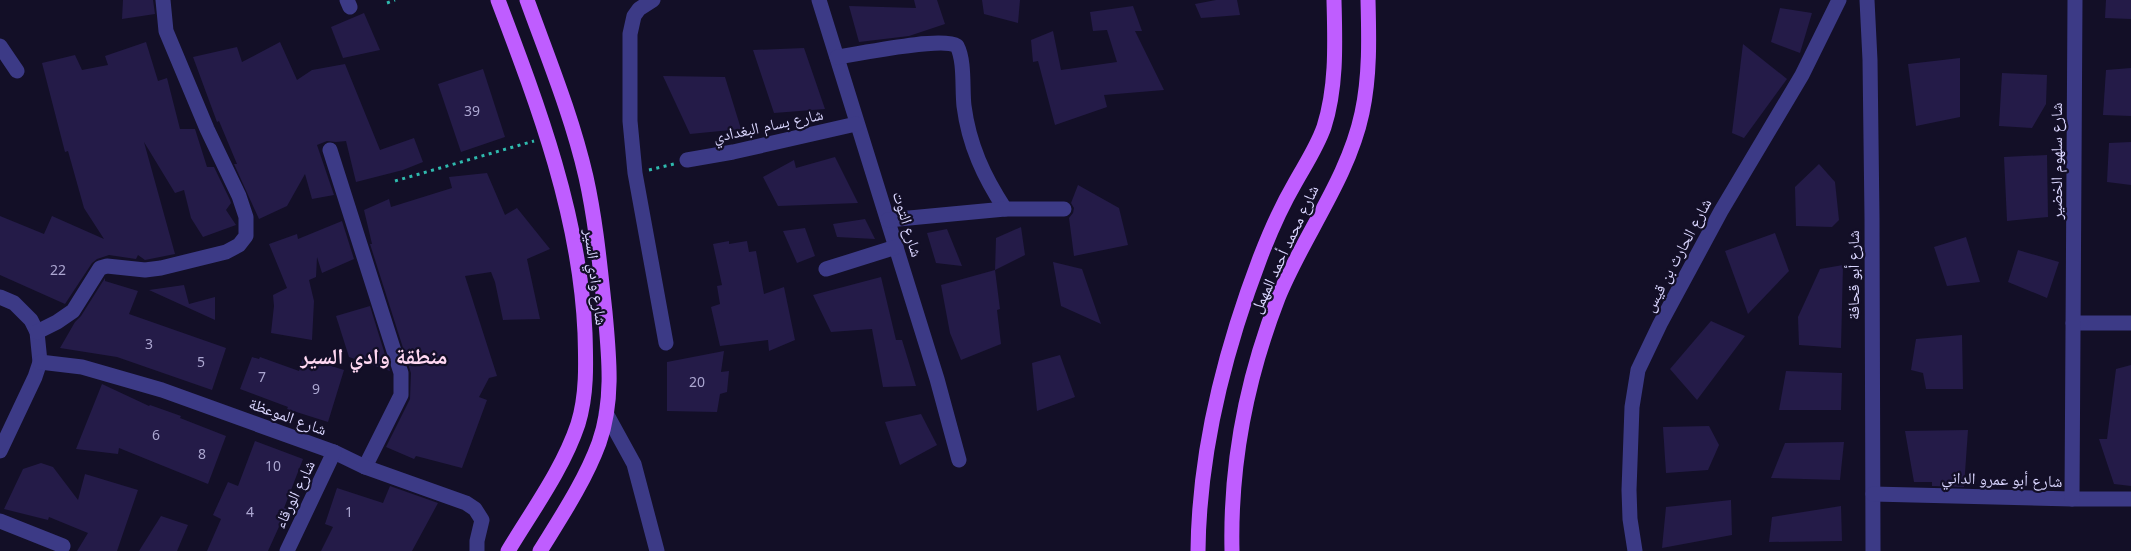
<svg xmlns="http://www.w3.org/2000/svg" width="2131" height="551" font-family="'Noto Sans','Noto Naskh Arabic',sans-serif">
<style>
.building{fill:#241b48}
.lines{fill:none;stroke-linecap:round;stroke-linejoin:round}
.path{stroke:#2fbaae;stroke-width:3;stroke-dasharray:3 4.5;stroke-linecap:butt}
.minor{stroke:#3c3a86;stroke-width:15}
.major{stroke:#bf5dff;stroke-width:15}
.labels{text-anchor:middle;stroke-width:4.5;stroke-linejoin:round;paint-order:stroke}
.number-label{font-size:14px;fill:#aca7d1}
.street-label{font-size:16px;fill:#dad6ff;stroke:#130f27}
.district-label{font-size:22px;font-weight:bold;fill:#ffd8f2;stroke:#130f27}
</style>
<rect width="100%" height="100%" fill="#130f27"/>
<g class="building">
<polygon points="123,0 153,0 155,14 122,19"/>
<polygon points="914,0 937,0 945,24 909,36 859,42 849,6 916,8"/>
<polygon points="982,0 1020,0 1018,23 984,14"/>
<polygon points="1216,0 1237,0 1240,15 1201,18 1195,4"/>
<polygon points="2106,0 2131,0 2131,19 2105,18"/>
<polygon points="1133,6 1142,31 1135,31 1164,90 1104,95 1107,107 1055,125 1038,61 1033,62 1031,40 1053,31 1061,70 1117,62 1107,30 1093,31 1090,12"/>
<polygon points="1780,8 1812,13 1800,53 1771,42"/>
<polygon points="364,13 380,50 343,58 331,27"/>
<polygon points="146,42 158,81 167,78 180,129 195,129 207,167 214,167 230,200 231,203 226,210 236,225 203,237 191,218 184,190 175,193 144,142 175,254 145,260 138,255 136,259 109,255 97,259 92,263 65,304 0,275 0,216 44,234 52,216 104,239 84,208 68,151 65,152 42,63 75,55 82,70 108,65 105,56"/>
<polygon points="280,42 297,80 312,70 345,64 380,150 414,138 423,162 403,170 356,182 346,141 336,142 327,141 317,145 334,195 312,199 305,174 287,206 259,219 234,164 237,164 219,121 217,122 193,57 237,47 242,62"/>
<polygon points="1743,44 1787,79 1744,138 1732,133"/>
<polygon points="804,48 825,109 774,113 753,50"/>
<polygon points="1960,58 1960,117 1916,126 1908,64"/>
<polygon points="2131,68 2131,116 2103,115 2106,70"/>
<polygon points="483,69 505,137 461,152 438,84"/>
<polygon points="2002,73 2047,75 2046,104 2032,128 1999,126"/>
<polygon points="663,76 725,77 741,129 690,134"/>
<polygon points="2131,142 2131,185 2107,182 2109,143"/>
<polygon points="2047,155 2048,217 2007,221 2004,157"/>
<polygon points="835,157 858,203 778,206 763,177 794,160 796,168"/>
<polygon points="1819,164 1835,182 1839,220 1832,227 1796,226 1795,187"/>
<polygon points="487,173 505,215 517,208 550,249 527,259 540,319 503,320 495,282 491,272 465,276 497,376 489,378 479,397 487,400 462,468 416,456 414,459 386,447 410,399 411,373 370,244 372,244 364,210 389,199 391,207 452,188 449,177"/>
<polygon points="1078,185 1119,208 1128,245 1074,256 1069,218 1073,213 1074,208 1071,203"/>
<polygon points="865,219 875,239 837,237 833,224"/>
<polygon points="342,221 354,259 322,273 317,257 316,277 309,280 314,301 312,340 271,333 274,306 273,295 287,288 269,244 297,234 298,239"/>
<polygon points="1021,227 1025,255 995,270 996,238"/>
<polygon points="805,228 815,256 797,263 783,231"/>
<polygon points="947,229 962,266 936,263 927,233"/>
<polygon points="1775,233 1789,271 1748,314 1725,251"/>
<polygon points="1966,237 1980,282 1947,286 1934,247"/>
<polygon points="729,241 729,244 747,241 749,252 756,251 764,294 784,287 795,340 769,351 768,340 720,346 711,307 720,304 717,286 722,285 713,244"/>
<polygon points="2018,250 2059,262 2047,298 2008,282"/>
<polygon points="1053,262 1082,269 1101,324 1061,306"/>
<polygon points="1843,265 1841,348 1799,345 1798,317 1820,269"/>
<polygon points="995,270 1000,309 997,310 1001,344 961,360 950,333 941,285"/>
<polygon points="881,277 896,340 902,340 916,386 883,387 872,329 831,332 813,295"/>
<polygon points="105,278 105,281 138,291 129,314 226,348 212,390 117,357 60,348 75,322 81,316"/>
<polygon points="184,285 189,304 215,297 215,320 149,290"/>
<polygon points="370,306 390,371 349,357 336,316"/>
<polygon points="1711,321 1745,336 1697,400 1670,369"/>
<polygon points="1962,335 1963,389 1926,389 1923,373 1911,370 1916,339"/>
<polygon points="724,351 721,372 729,371 727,392 720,394 717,412 667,411 667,362"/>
<polygon points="1060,355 1075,397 1037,411 1032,363"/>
<polygon points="252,357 259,359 260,357 299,371 303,357 344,370 328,422 287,409 288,407 240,389"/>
<polygon points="2131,365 2131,486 2114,484 2099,439 2107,439 2116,369"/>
<polygon points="1786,371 1842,373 1841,410 1779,410"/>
<polygon points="102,384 149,406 150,405 181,416 180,418 226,436 208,484 119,448 118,454 76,449"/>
<polygon points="921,414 937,445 900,465 885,422"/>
<polygon points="1709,426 1719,445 1708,470 1666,473 1663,427"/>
<polygon points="1968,430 1964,487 1932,486 1932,482 1914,482 1905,431"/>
<polygon points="255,441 303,459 284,508 287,509 268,551 207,551 221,519 213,515 228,482 238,486"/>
<polygon points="1844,442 1840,480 1771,478 1785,443"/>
<polygon points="41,463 53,467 78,500 85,474 138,490 117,551 77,551 88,533 49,517 48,520 4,509 23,469"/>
<polygon points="390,486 438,503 412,551 321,551 333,527 325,524 337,488 383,503"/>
<polygon points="1731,500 1732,535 1662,548 1666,507"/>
<polygon points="1841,506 1842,541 1769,542 1772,517"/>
<polygon points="161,516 188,525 177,551 139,551"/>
</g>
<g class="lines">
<g class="path">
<polyline points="387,3 395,0"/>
<polyline points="649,170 674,164"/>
<polyline points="395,181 534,141"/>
</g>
<g class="minor">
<polyline points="347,0 350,7"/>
<polyline points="653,0 639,9 634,16 630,34 630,121 635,173 666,343"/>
<polyline points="819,0 937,379 959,460"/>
<polyline points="1867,0 1870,60 1872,218 1873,551"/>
<polyline points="0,46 17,71"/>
<path d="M837,57c22,-3 105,-21 120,-11 8,15 5,43 7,60 5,39 20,71 41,103"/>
<polyline points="330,150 401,373 401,395 365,467"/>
<polyline points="687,160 733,152 856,124"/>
<polyline points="888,220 1005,209 1064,209"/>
<polyline points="826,269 896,247"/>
<polyline points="0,297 14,303 31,320 37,332 40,362 35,377 0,451"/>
<polyline points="2073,323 2131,323"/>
<polyline points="37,332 57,322 73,311 100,268 107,266 145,270 161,268 226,252 239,245 246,236 246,217 239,196 207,129 166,31 163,0"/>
<polyline points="40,362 82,367 162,390 334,452 365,467 466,503 475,509 482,520 477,541 477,551"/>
<polyline points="606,413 634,464 657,551"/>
<polyline points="1873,494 2072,499 2131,499"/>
<polyline points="2072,499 2075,0"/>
<polyline points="0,521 63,546"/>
<polyline points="287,551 334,452"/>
<polyline points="1635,551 1630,519 1629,490 1632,407 1638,370 1660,324 1721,211 1802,75 1839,0"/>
</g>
<g class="major">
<path d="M498,0c41,108 82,217 87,333 1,31 2,62 -7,91 -15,45 -46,87 -70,127"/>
<path d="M527,0c21,58 45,116 59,177 10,45 14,90 19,135 4,44 9,89 -6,131 -14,38 -38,74 -59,108"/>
<path d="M1198,551c1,-99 27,-201 62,-293 10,-26 21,-51 35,-75 10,-18 22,-36 29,-56 13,-41 11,-85 10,-127"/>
<path d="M1232,551c-2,-86 15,-173 46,-253 25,-62 70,-119 84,-185 8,-37 7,-75 6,-113"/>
</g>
</g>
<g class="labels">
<g class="number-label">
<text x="472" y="116">39</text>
<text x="58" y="275">22</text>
<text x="149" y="349">3</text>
<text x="201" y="367">5</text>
<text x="262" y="382">7</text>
<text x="697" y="387">20</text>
<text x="316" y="394">9</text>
<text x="156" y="440">6</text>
<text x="202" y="459">8</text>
<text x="273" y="471">10</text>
<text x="250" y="517">4</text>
<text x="349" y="517">1</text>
</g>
<g class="street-label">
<text transform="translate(768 125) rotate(-12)" y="6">شارع بسام البغدادي</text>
<text transform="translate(2056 161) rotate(-90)" y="6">شارع سلهوم الخضير</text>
<text transform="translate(908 224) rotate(73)" y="6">شارع التوت</text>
<text transform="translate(1284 249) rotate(-65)" y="6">شارع محمد أحمد المهمل</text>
<text transform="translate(1677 255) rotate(-62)" y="6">شارع الحارث بن قيس</text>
<text transform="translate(1853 275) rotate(-90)" y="6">شارع أبو قحافة</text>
<text transform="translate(596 277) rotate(83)" y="6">شارع وادي السير</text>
<text transform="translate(288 416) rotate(20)" y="6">شارع الموعظة</text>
<text transform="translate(2002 479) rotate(2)" y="6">شارع أبو عمرو الداني</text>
<text transform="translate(294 494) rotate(-64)" y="6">شارع الورقاء</text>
</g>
<g class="district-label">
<text x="374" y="364">منطقة وادي السير</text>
</g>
</g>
</svg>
